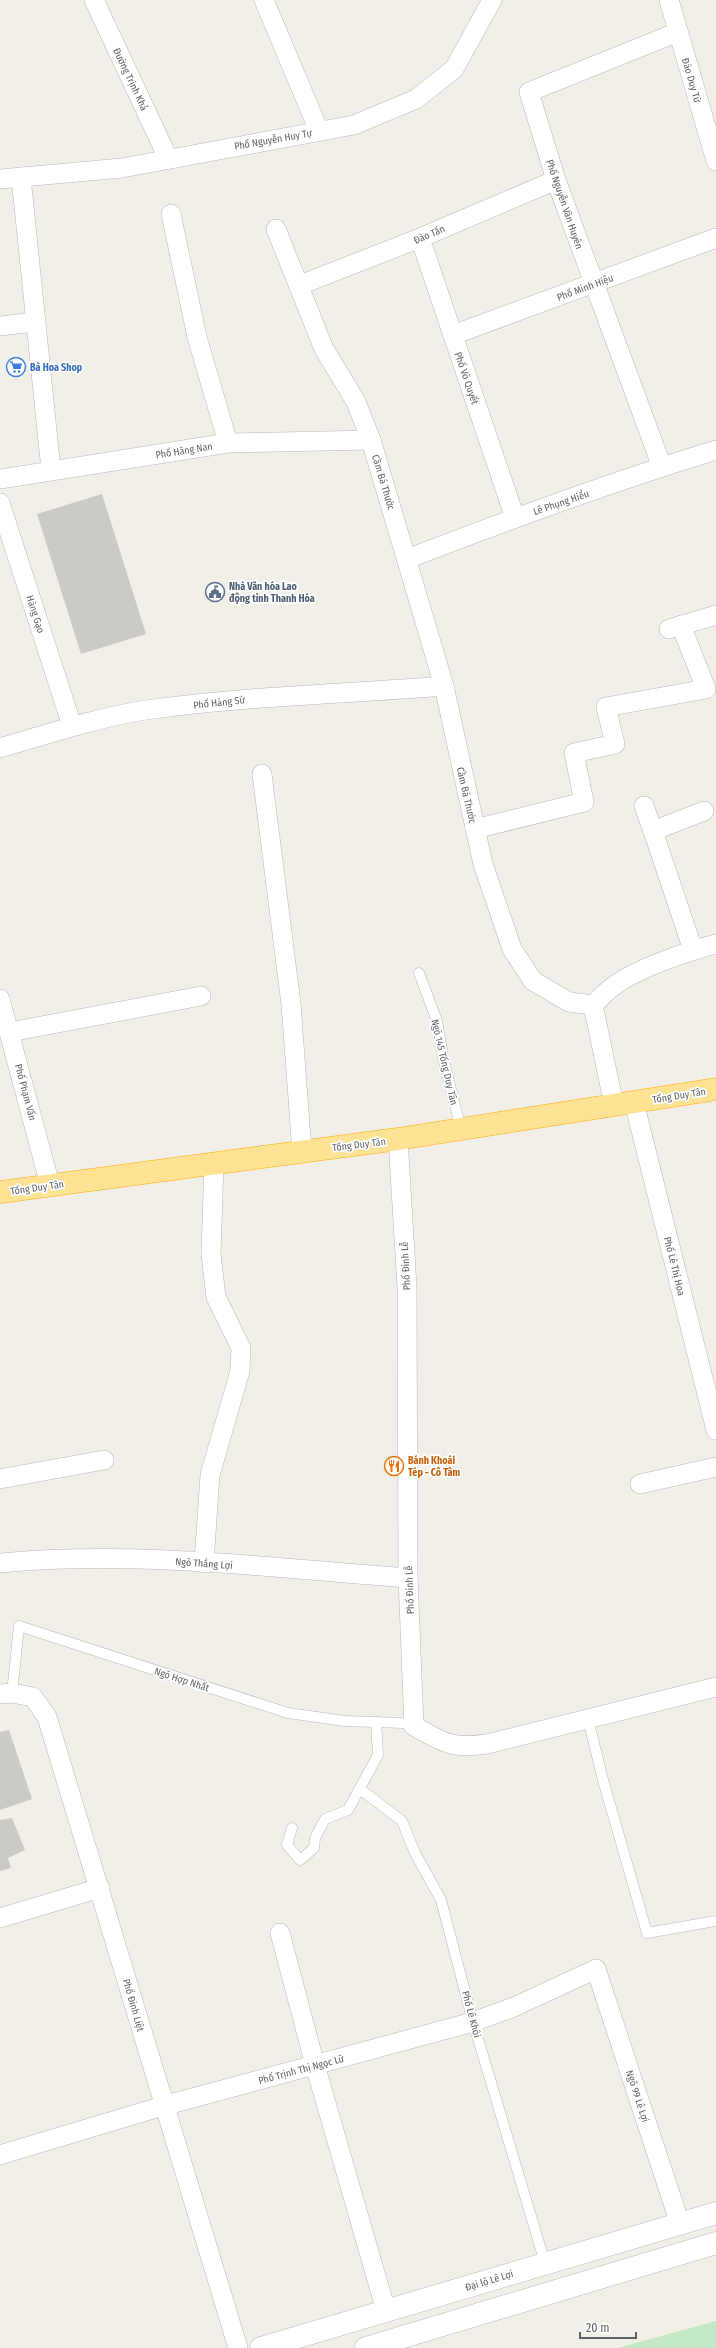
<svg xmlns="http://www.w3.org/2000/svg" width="716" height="2348" font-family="'Fira Sans Condensed',sans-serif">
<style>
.green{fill:#c5e8c5}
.building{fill:#cccac5}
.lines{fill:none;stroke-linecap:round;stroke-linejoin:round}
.lane-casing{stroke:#b5b8bc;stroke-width:11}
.street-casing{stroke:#b5b8bc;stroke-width:20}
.secondary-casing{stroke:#b6babf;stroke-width:23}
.highway-casing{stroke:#f9ab00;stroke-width:23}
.lane{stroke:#fff;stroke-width:10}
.street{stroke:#fff;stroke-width:19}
.secondary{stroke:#fff;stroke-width:22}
.highway{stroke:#fde293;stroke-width:22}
.labels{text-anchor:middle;stroke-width:3.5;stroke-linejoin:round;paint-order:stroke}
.street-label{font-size:10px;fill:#5f6368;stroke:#fff}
.shop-label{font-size:10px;font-weight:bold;fill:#366cbe;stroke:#fff;text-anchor:start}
.service-label{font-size:10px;font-weight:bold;fill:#4e5e75;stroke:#fff;text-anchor:start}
.food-label{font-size:10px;font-weight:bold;fill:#c56008;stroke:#fff;text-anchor:start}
</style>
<rect width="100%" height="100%" fill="#f1efe8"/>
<polygon class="green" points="716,2321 716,2348 617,2348"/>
<g class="building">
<polygon points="102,494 146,634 81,654 37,514"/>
<polygon points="9,1730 32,1799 0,1810 0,1732"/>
<polygon points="12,1818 25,1850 8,1858 11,1868 0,1871 0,1820"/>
</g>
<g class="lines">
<g class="lane-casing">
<g id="lane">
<polyline points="419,973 437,1021 443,1057 461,1129"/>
<polyline points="12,1693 19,1626 288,1713 345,1721 403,1723 414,1726"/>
<polyline points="588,1719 603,1780 647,1933 716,1921"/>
<polyline points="360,1789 402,1821 415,1853 441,1900 473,2022 545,2263"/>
<polyline points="292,1828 287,1845 300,1860 314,1848 315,1838 325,1819 348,1810 378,1755 376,1722"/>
</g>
</g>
<g class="street-casing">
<g id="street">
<polyline points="94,0 168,158"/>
<polyline points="264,0 319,131"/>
<polyline points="669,0 716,161"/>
<polyline points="21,177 51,470"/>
<polyline points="0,179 122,168 354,125 416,99 454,69 492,0"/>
<polyline points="171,214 197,337 228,443"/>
<polyline points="276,229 324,349 356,402 371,440 444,686 483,864 512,949 533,981 569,1002 593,1005"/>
<polyline points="420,238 515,518"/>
<polyline points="300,285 420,238 556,180"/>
<polyline points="0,326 34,322"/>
<polyline points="453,335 716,238"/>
<polyline points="662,467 556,180 529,92 678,32"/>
<polyline points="0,479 228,443 371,440"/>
<polyline points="0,503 72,726"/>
<path d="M407,559c102,-39 204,-77 309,-109"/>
<polyline points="669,629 716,615"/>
<path d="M0,748c48,-14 96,-30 146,-38 99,-14 199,-16 298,-24"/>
<polyline points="262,774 291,1004 302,1152"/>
<polyline points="644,806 653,831"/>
<polyline points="475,829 584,802 574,753 615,744 606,707 706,689 681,625"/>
<polyline points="693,950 653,831 704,811"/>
<polyline points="0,999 50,1185"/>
<path d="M593,1005c7,-6 13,-14 21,-19 21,-17 75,-35 102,-42"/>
<polyline points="593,1005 614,1105"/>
<polyline points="10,1032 201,996"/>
<polyline points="634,1102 716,1430"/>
<path d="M398,1139l9,148 1,291 6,148c30,17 38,23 73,18l229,-57"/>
<polyline points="0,1479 104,1460"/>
<polyline points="640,1484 716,1467"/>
<path d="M0,1563c135,-13 273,5 408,15"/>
<polyline points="204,1563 210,1475 240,1371 241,1348 216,1297 211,1254 214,1163"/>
<polyline points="0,1694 12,1693 33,1697 47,1717 238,2348"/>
<polyline points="0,1918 100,1888"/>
<polyline points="280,1933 315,2065 386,2311"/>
<polyline points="0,2155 163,2106 473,2022 514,2007 596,1969 680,2224"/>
</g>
</g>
<g class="secondary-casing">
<g id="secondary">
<polyline points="261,2348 716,2213"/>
<polyline points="366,2348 716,2243"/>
</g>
</g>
<g class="highway-casing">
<polyline id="highway" points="0,1192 398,1139 716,1089"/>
</g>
<use href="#lane" class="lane"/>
<use href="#street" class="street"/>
<use href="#secondary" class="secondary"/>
<use href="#highway" class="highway"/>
</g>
<defs>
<g id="supermarket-ring" transform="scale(1)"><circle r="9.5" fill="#fff" stroke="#3f7fe0" stroke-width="1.5"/><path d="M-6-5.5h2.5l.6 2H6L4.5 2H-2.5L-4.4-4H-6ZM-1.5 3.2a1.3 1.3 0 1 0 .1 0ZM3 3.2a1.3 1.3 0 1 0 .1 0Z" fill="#3f7fe0"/></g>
<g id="civic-ring" transform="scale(1)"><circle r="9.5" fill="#fff" stroke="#5c6f8a" stroke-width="1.5"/><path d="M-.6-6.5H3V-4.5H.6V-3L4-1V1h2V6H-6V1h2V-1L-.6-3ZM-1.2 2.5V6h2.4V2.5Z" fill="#5c6f8a"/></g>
<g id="restaurant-ring" transform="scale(1)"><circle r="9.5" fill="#fff" stroke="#e8710a" stroke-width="1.5"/><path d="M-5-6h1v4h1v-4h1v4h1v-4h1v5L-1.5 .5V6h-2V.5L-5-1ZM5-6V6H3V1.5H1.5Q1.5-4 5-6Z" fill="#e8710a"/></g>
</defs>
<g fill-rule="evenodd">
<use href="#supermarket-ring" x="16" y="367"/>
<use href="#civic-ring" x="215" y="592"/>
<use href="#restaurant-ring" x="394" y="1466"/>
</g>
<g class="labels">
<g class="street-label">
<text transform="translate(131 79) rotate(65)" y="4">Đường Trịnh Khả</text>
<text transform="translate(692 80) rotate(74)" y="4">Đào Duy Từ</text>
<text transform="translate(273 139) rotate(-10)" y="4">Phố Nguyễn Huy Tự</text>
<text transform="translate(565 204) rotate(71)" y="4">Phố Nguyễn Văn Huyên</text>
<text transform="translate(429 234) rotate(-23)" y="4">Đào Tấn</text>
<text transform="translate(585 287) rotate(-20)" y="4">Phố Minh Hiệu</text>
<text transform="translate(467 378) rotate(71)" y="4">Phố Võ Quyết</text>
<text transform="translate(184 450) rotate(-9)" y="4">Phố Hàng Nan</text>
<text transform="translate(384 482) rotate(73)" y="4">Cầm Bá Thước</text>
<text transform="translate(561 502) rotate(-19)" y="4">Lê Phụng Hiểu</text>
<text transform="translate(36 614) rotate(72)" y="4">Hàng Gạo</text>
<text transform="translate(219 702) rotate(-6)" y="4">Phố Hàng Sứ</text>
<text transform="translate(467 795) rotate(77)" y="4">Cầm Bá Thước</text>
<text transform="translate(445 1062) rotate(77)" y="4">Ngõ 145 Tống Duy Tân</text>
<text transform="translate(26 1092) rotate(75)" y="4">Phố Phạm Vấn</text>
<text transform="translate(679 1095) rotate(-9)" y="4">Tống Duy Tân</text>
<text transform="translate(359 1144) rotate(-7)" y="4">Tống Duy Tân</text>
<text transform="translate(37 1187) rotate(-8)" y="4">Tống Duy Tân</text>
<text transform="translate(405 1266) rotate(-93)" y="4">Phố Đinh Lễ</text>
<text transform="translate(675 1266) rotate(76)" y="4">Phố Lê Thị Hoa</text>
<text transform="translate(204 1563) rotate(4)" y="4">Ngõ Thắng Lợi</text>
<text transform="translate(409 1590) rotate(-92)" y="4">Phố Đinh Lễ</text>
<text transform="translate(182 1679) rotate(18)" y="4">Ngõ Hợp Nhất</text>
<text transform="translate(134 2005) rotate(74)" y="4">Phố Đinh Liệt</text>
<text transform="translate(472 2014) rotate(75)" y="4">Phố Lê Khôi</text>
<text transform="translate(301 2069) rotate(-15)" y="4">Phố Trịnh Thị Ngọc Lữ</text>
<text transform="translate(638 2096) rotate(72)" y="4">Ngõ 99 Lê Lợi</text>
<text transform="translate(489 2280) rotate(-17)" y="4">Đại lộ Lê Lợi</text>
</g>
<g class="shop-label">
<text x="30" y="371">Bà Hoa Shop</text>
</g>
<g class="service-label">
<text x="229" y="590">Nhà Văn hóa Lao<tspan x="229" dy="12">động tỉnh Thanh Hóa</tspan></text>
</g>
<g class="food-label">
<text x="408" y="1464">Bánh Khoái<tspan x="408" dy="12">Tép - Cô Tâm</tspan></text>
</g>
</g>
<path d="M580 2332v6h56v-6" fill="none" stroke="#5f6368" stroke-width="2"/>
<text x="586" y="2332" font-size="12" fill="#5f6368" stroke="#ffffff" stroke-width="3" paint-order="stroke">20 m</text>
</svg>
